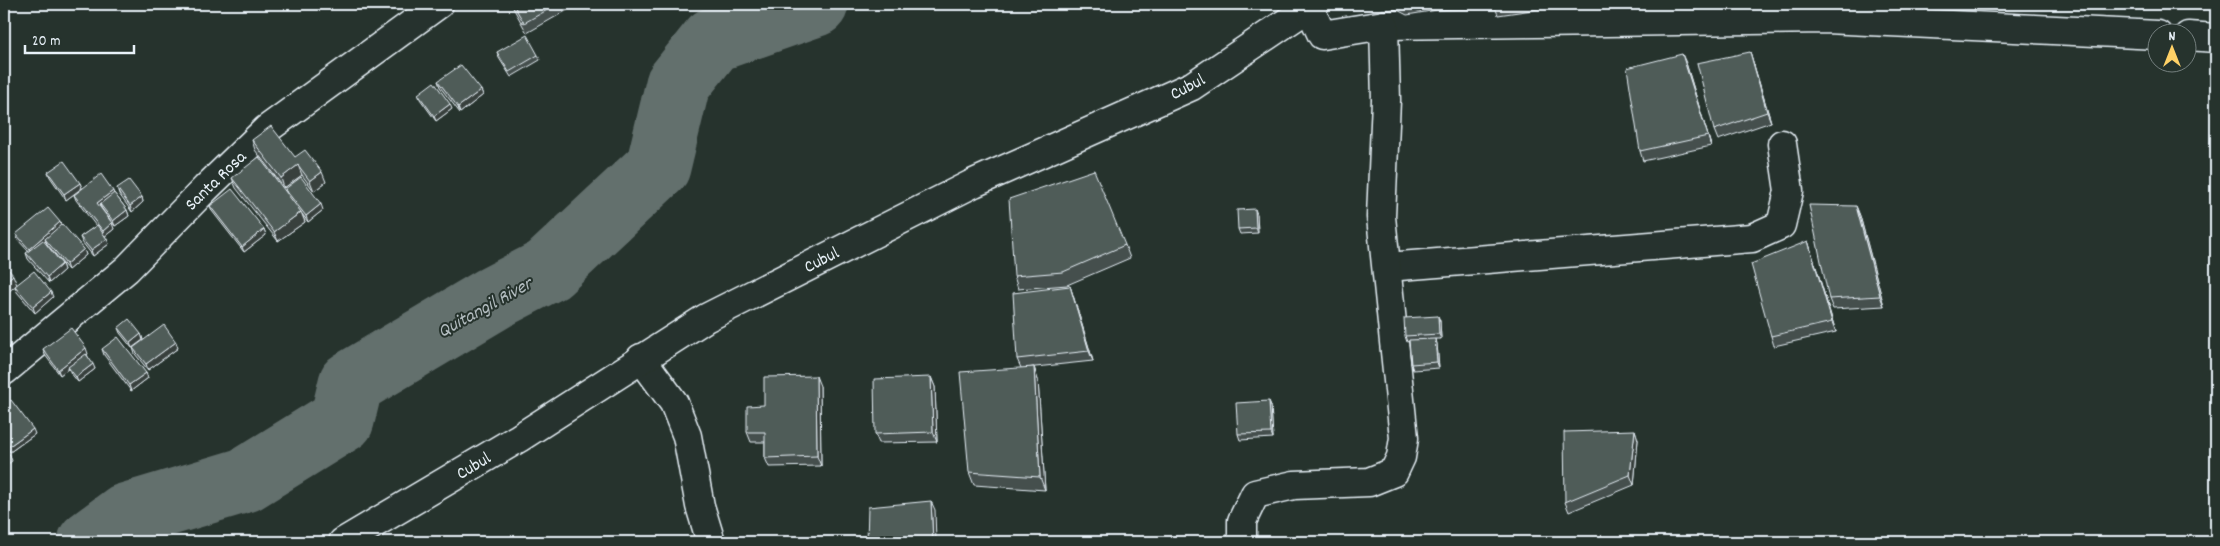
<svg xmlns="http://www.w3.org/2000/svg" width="2220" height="546" font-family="Dekko,sans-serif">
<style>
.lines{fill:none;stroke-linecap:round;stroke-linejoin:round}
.river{stroke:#636f6d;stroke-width:65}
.minor-casing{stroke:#e8f1f8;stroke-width:31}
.minor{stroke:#26332d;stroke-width:28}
.wall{fill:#454f4d;stroke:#e8f1f8}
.shaded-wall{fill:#38403e;stroke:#e8f1f8}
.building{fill:#505c59;stroke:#e8f1f8}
.labels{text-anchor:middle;stroke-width:4;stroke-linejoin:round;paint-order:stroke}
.street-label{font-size:18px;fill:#e8f1f8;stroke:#26332d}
.water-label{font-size:19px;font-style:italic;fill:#b3bdc0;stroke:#26332d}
</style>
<rect width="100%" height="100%" fill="#26332d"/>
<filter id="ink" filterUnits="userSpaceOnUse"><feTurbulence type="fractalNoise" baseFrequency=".02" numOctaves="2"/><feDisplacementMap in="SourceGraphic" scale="10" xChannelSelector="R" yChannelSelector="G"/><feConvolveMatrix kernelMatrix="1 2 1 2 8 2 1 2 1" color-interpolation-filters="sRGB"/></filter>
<g filter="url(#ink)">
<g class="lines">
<polyline class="river" points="90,542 125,516 245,480 342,420 351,383 494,298 548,270 658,167 678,84 713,40 816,4"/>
<g class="minor-casing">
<g id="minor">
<polyline points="1384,25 1826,19 2158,35"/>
<polyline points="2188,36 2216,38"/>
<polyline points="1387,267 1752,238 1781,225 1789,191 1782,144"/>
<polyline points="641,358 674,403 687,436 700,506 711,542"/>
<polyline points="4,371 127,269 206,188 267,129 439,4"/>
<polyline points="343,542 519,438 706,318 974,183 1192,86 1314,4"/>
<polyline points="1242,542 1242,521 1255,494 1294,485 1369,482 1394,472 1401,457 1404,438 1381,217 1386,100 1384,25 1322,35 1309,7"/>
</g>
</g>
<use href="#minor" class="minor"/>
</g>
<g class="wall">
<polygon points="511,4 569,4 571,8 527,33"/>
<polygon points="1386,4 1473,4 1407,15"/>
<polygon points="1494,4 1545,4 1546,8 1498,15"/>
<polygon points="497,52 538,55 540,60 511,77 499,58"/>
<polygon points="1750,52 1771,122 1718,140 1714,130"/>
<polygon points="1686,63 1711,146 1643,161 1640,151"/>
<polygon points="438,81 481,90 483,95 460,113 440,87"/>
<polygon points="418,94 452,109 436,121 420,99"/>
<polygon points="252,140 295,157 326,182 314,191 302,175 284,188 255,150"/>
<polygon points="48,172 80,183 82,188 66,200 50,177"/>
<polygon points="232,178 287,193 285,189 323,210 308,222 302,214 305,222 278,241 236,188"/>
<polygon points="117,188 142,197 143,202 132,212 119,194"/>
<polygon points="114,193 127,210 129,216 115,226 102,209 101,207 100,207 114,229 105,236 109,244 93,256 82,242 80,237 96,226 76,200 74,195"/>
<polygon points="210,206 264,229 266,235 244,252 212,211"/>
<polygon points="1856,206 1860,216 1884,306 1833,309 1829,299"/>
<polygon points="1257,214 1258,233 1240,234 1238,229"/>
<polygon points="61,225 84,249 86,255 68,270 47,244 46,241 44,242 62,264 64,270 49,283 28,259 26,253 29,252 18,240 16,234"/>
<polygon points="1808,241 1836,332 1774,346 1771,336"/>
<polygon points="1125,245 1130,258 1067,285 1018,289 1014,276"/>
<polygon points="15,286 53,297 35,313 17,292"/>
<polygon points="1070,286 1093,361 1026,368 1034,367 1038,380 1045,490 974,485 969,472 1021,368 1017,359"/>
<polygon points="1438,316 1440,321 1441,339 1436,339 1437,344 1439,368 1413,370 1411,364 1409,341 1407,342 1405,336"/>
<polygon points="118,328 141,334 143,340 132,348 120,333"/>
<polygon points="133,348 178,348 148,370 135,354"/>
<polygon points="43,349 88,354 87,355 95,369 78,382 70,372 69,368 60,375 45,355"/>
<polygon points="102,349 146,373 148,378 131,391 104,355"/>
<polygon points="931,377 935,387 937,442 879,443 875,434"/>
<polygon points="820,386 821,466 769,467 765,458 765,442 751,442 747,432 764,405"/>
<polygon points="1269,401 1271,406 1273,438 1240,440 1238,434"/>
<polygon points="4,405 35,434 10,452 4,444"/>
<polygon points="1635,430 1638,440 1634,485 1569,512 1565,502"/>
</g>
<g class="shaded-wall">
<polygon points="1750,52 1771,122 1767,112"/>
<polygon points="1682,54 1686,63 1711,146 1708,136"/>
<polygon points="481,90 483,95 460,113 458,107"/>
<polygon points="450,104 452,109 436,121 434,116"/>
<polygon points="298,165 302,175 284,188 281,178"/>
<polygon points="322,172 326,182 314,191 310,181"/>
<polygon points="80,183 82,188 66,200 64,194"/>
<polygon points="113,191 115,197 100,204 101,207 99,208 97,203"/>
<polygon points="142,197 143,202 132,212 130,206"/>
<polygon points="321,204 323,210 308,222 306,216"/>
<polygon points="1856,206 1860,216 1884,306 1880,296"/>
<polygon points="1255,209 1257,214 1258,233 1256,228"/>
<polygon points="127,210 129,216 115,226 113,221"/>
<polygon points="301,212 305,222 278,241 274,232"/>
<polygon points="60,222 62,228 45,239 46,241 31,254 29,249"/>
<polygon points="112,223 114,229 104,237 103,231"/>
<polygon points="264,229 266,235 244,252 242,247"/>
<polygon points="107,239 109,244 93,256 91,250"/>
<polygon points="1808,241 1811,251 1836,332 1832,322"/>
<polygon points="84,249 86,255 68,270 66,264"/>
<polygon points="62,264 64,270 49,283 47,277"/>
<polygon points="13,275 17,285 4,295 4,283"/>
<polygon points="1070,286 1073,295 1093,361 1089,351"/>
<polygon points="51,292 53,297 35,313 33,307"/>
<polygon points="1438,316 1440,321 1441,339 1439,334"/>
<polygon points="141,334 143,340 132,348 130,343"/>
<polygon points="1435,339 1437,344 1439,368 1437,362"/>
<polygon points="176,342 178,348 148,370 146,364"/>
<polygon points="86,348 88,354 69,368 68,367 69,368 60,375 58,370"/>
<polygon points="93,364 95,369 78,382 76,377"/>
<polygon points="1034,367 1038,380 1045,490 1040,477"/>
<polygon points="146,373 148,378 131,391 129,385"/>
<polygon points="816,376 820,386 821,466 817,456"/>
<polygon points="931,377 935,387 937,442 933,432"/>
<polygon points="1269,401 1271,406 1273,438 1271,433"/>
<polygon points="33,429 35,434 10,452 8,447"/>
<polygon points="1635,430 1638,440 1634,485 1630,475"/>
<polygon points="10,455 12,461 4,467 4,460"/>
<polygon points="931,501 935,510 936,542 933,542"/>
</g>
<g class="building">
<polygon points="513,4 558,4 524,23"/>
<polygon points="527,35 538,55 509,72 497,52"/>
<polygon points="1750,52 1767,112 1714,130 1697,63"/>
<polygon points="1682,54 1708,136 1640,151 1627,68"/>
<polygon points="461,65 481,90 458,107 438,81"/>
<polygon points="434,82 450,104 434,116 418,94"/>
<polygon points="271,126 295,157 305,150 322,172 310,181 298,165 281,178 252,140"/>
<polygon points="259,157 301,212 274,232 232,178"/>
<polygon points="64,161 80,183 64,194 48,172"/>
<polygon points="1094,170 1125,245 1063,272 1014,276 1009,199"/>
<polygon points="101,174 113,191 97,203 112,223 103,231 74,195"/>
<polygon points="301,177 321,204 306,216 285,189"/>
<polygon points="129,180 142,197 130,206 117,188"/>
<polygon points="232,189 264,229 242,247 210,206"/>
<polygon points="114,193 127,210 113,221 100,204"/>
<polygon points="1809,205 1856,206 1880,296 1829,299"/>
<polygon points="48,208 60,222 29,249 16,234"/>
<polygon points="1255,209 1256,228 1238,229 1237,210"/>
<polygon points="62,224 84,249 66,264 45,239"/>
<polygon points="97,225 107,239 91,250 80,237"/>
<polygon points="43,240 62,264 47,277 26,253"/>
<polygon points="1808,241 1832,322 1771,336 1751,264"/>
<polygon points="4,264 13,275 4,283"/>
<polygon points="34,271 51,292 33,307 15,286"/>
<polygon points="1070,286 1089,351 1017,359 1013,293"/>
<polygon points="1438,316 1439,334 1405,336 1404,318"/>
<polygon points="129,319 141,334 130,343 118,328"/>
<polygon points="164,325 176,342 146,364 133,348"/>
<polygon points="71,328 86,348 58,370 43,349"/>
<polygon points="118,337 146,373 129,385 102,349"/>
<polygon points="1435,339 1437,362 1411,364 1409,340"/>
<polygon points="86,354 93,364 76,377 68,367"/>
<polygon points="1034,367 1040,477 969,472 960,372"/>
<polygon points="816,376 817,456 765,458 765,432 747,432 747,406 764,405 764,377"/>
<polygon points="931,377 933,432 875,434 874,379"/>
<polygon points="11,400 33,429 8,447 4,441 4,405"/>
<polygon points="1269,401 1271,433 1238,434 1236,403"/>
<polygon points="1635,430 1630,475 1565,502 1564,432"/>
<polygon points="4,447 10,455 4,460"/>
<polygon points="931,501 933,542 867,542 868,507"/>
</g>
</g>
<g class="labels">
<g class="street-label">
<text transform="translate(1187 86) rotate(-28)" y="6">Cubul</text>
<text transform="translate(215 180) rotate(-44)" y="6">Santa Rosa</text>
<text transform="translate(821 259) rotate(-27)" y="6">Cubul</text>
<text transform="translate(473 465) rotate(-31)" y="6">Cubul</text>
</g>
<g class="water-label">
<text transform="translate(484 306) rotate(-29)" y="7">Quitangil River</text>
</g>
</g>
<rect width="2220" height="546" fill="none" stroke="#26332d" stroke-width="20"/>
<rect x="10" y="10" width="2200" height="526" fill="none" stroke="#e8f1f8" stroke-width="2" filter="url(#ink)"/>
<g transform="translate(2172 48)"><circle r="24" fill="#26332d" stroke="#747f7e"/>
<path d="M0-4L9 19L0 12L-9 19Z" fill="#ffd166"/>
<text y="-8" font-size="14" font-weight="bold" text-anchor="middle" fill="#e8f1f8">N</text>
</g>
<path d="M25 45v8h109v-8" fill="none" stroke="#e8f1f8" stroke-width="2.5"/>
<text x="32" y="45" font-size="15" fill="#e8f1f8" stroke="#26332d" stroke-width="4" paint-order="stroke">20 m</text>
</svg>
